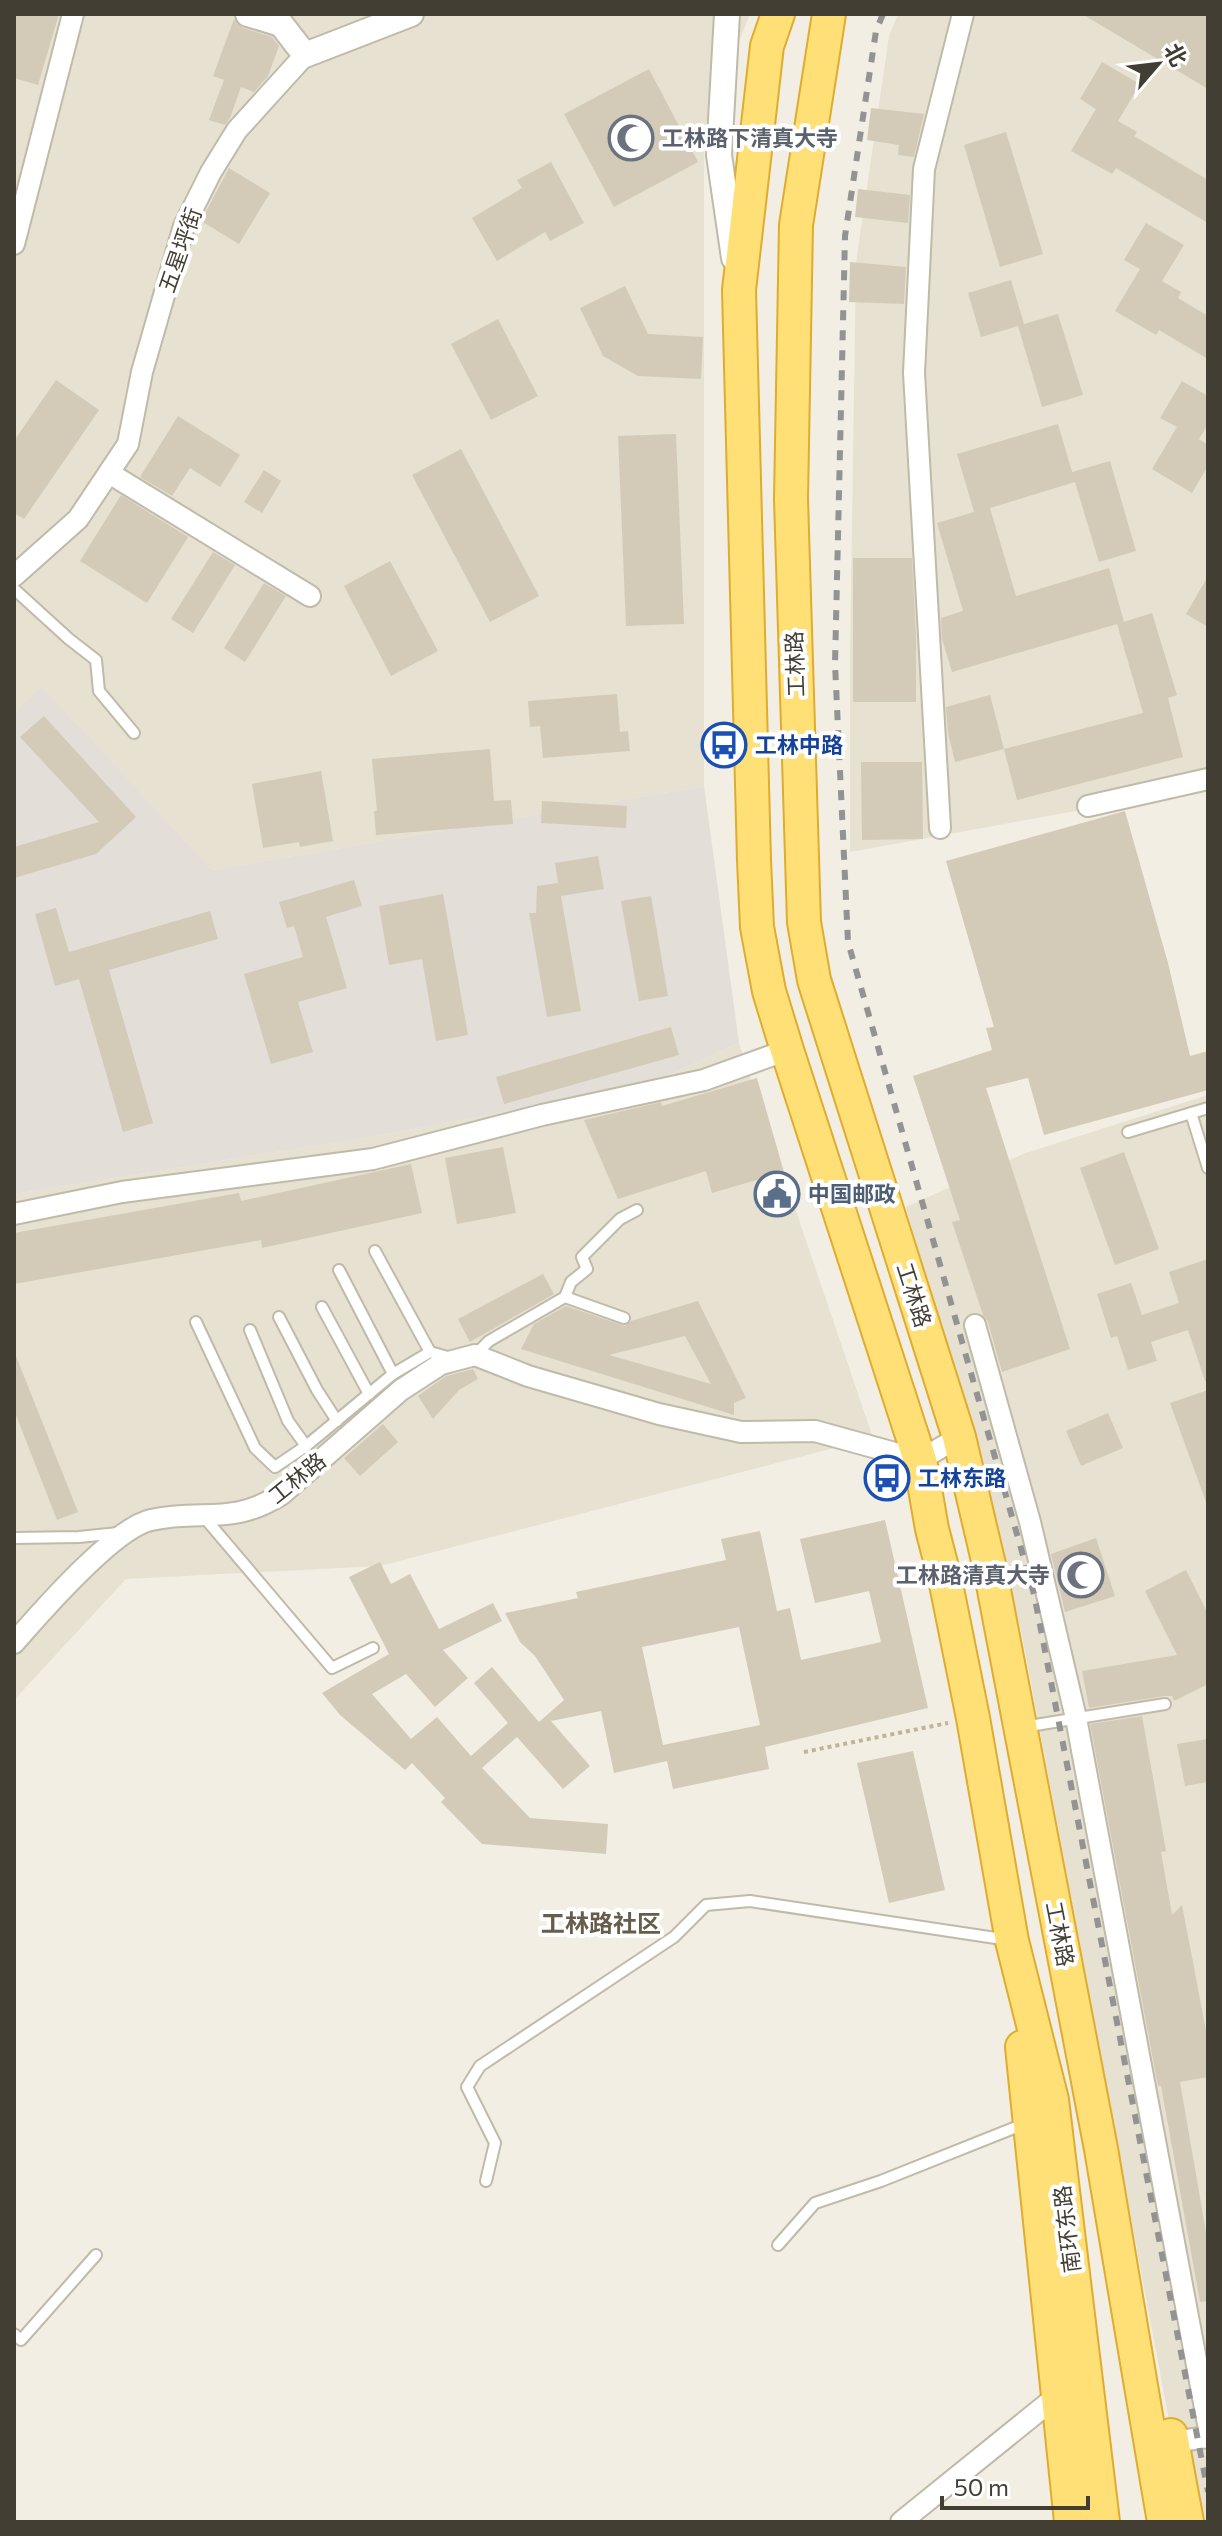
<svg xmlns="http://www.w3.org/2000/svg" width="1222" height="2536" font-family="Commissioner,'Noto Sans SC',sans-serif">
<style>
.residential{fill:#e6e1d1}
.industrial{fill:#e3dfd8}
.building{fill:#d3cbb8;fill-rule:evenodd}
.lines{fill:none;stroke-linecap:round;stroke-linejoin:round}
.service-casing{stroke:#c0baa8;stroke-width:14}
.minor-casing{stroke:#c0baa8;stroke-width:24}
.tertiary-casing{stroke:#c0baa8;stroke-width:28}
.trunk-casing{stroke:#dfac2f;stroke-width:36}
.path{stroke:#bfb496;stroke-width:4;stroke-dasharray:4 4;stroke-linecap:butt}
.service{stroke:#fff;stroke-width:10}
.minor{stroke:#fff;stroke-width:20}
.tertiary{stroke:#fff;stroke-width:24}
.trunk{stroke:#ffe077;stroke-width:32}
.rail{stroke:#939393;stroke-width:6;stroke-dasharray:10 10;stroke-linecap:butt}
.labels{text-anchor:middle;stroke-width:8;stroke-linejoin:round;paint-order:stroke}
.worship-label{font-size:22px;font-weight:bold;fill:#5b616d;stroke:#fff;text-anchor:start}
.street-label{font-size:22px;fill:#433e33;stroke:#fff}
.transit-label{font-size:22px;font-weight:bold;fill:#164399;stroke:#fff;text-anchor:start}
.service-label{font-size:22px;font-weight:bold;fill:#4e5e75;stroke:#fff;text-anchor:start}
.neighbourhood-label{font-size:24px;font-weight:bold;fill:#665d4a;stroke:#fff}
</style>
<rect width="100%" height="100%" fill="#f2eee3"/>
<g class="residential">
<polygon points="14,14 750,14 704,128 704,786 212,870 42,688 14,714"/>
<polygon points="898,14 1208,14 1208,779 1120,803 850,852 850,653 856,263 889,36"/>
<polygon points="739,1043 873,1438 380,1566 126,1579 14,1700 14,1194 376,1136 647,1085"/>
<polygon points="1208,1095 1208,2522 1188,2522 1022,1635 906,1207 1023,1154"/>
</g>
<polygon class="industrial" points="42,687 212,870 704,786 739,1043 647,1085 376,1136 14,1194 14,714"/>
<g class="building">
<polygon points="14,14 59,14 38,85 14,78"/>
<polygon points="1082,14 1208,14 1208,89"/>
<polygon points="234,19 243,28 272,37 279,46 268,76 254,92 241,87 230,118 225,125 209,120 224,80 213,76"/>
<polygon points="1102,62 1140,84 1118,121 1137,132 1134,136 1208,180 1208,223 1116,168 1112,174 1071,151 1096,109 1080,99"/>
<polygon points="649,69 698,162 614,207 564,114"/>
<polygon points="871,108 924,114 914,157 898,155 899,145 867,140"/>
<polygon points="1006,132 1043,254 1000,267 964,145"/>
<polygon points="551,162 584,223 550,241 545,232 497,261 472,218 522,188 517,180"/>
<polygon points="229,168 270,193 239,244 201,221"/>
<polygon points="858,189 910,195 908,223 855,217"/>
<polygon points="1146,223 1184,245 1162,281 1181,292 1178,298 1208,316 1208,359 1159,330 1156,335 1115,311 1140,269 1124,260"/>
<polygon points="850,262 906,267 904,304 849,302"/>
<polygon points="1011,280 1024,324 1058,314 1083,395 1042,407 1018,326 981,337 968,293"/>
<polygon points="625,286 648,334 703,337 701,379 638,376 603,356 580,308"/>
<polygon points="498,319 538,396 491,420 451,344"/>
<polygon points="56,380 99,410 24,519 14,513 14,441"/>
<polygon points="1182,381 1208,396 1208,424 1199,439 1208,445 1208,466 1192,493 1152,469 1177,427 1160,418"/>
<polygon points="178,416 240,455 220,487 190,468 172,496 140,477"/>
<polygon points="1058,424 1072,472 1110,461 1136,551 1099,562 1075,482 990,508 1016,596 1109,568 1124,622 952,672 942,639 941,618 963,611 937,523 974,512 957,454"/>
<polygon points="676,434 684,624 626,626 618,436"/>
<polygon points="461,449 539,596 490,622 412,475"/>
<polygon points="264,470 281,481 262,513 244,502"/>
<polygon points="121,495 188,537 147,603 80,561"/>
<polygon points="213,552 235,565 193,633 171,619"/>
<polygon points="853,558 912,558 916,637 916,702 853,702"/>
<polygon points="390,561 438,651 391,676 344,586"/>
<polygon points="1208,576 1208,627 1186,614"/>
<polygon points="264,583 286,596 245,662 224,648"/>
<polygon points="1152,613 1177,695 1168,698 1183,757 1017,800 1004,749 1143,713 1117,624"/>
<polygon points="617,694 620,732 628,731 630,751 543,758 540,726 530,727 528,701"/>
<polygon points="990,695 1004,749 955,762 948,733 946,707"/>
<polygon points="44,716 136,817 96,854 14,878 14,847 99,822 20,737"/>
<polygon points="490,749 494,801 511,800 513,824 376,835 374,811 377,811 372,759"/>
<polygon points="861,762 922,762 923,839 862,840"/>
<polygon points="321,771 333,841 300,847 299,842 263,848 252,784"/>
<polygon points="542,801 627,806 626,828 541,823"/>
<polygon points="1125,811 1168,963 1190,1056 1208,1051 1208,1090 1044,1135 1028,1078 986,1088 1070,1349 1002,1372 988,1322 983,1315 952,1222 960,1220 913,1076 992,1050 986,1028 994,1027 946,861"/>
<polygon points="598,856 604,889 561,896 581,1011 547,1017 529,913 536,913 537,886 558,883 555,863"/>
<polygon points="354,880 362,906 326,917 347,988 298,1002 313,1052 271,1064 244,974 303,957 294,926 287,928 279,902"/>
<polygon points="443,894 468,1035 436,1041 422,959 389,965 379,906"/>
<polygon points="651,896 668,996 639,1001 621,901"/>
<polygon points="56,908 69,952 210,911 218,939 109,970 153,1123 123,1132 79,979 55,986 35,914"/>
<polygon points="671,1027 679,1055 504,1104 496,1077"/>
<polygon points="757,1078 784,1172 712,1193 706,1171 618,1199 584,1120 661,1102 662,1106"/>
<polygon points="503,1147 516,1213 457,1224 445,1158"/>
<polygon points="1124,1152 1159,1249 1115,1265 1080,1168"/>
<polygon points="411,1164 422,1213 262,1248 261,1240 14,1284 14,1233 239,1193 241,1201"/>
<polygon points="1208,1259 1208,1380 1205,1381 1188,1330 1151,1342 1157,1361 1128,1370 1117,1336 1111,1338 1097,1294 1131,1283 1142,1315 1179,1303 1169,1272"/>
<polygon points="543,1274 554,1294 470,1342 458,1319"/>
<path d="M698,1301l48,97 -12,5v12l-213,-66 13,-25 32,-18 59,20 6,-5zM685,1336l26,48 -102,-29z"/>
<polygon points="14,1351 78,1512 57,1520 14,1410"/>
<polygon points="473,1369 478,1379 459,1390 433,1419 418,1396 446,1376"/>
<polygon points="1208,1390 1208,1502 1206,1502 1170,1403"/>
<polygon points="1108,1413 1123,1448 1081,1466 1066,1431"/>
<polygon points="383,1424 398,1442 360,1476 344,1458"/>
<path d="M885,1520l43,188 -163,39 4,22 -96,20 -6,-28 -53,12 -13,-62 -50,10 39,45 -27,23 -46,-52 -35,31 48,50 78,6 -2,30 -124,-10 -41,-42 4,-4 -33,-35 -7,7 -65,-55 -18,-22 67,-39 -40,-77 31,-15 11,22 19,-10 29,55 54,-26 9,18 -59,29 25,28 -33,29 -29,-33 -34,20 39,45 26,-22 34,39 37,-33 -34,-40 18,-16 47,55 25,-22 -29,-44 -15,-14 -15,-29 73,-15 -2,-6 150,-32 -5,-21 39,-8 17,80 13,-3 11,52 80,-18 -12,-51 -54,12 -15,-64zM739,1627l21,98 -97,20 -21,-98z"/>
<polygon points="1096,1538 1115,1596 1065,1612 1051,1554"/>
<polygon points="1186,1570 1208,1614 1208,1684 1174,1701 1172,1696 1164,1696 1089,1708 1082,1671 1177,1655 1145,1591"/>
<polygon points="1142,1716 1166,1851 1161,1852 1172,1915 1182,1905 1208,2041 1208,2077 1180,2082 1208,2244 1208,2301 1200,2302 1161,2086 1158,2086 1090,1724"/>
<polygon points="1208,1739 1208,1782 1185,1786 1177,1744"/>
<polygon points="913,1751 945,1890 889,1903 857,1763"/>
</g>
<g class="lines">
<g class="service-casing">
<g id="service">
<polyline points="14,589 69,639 96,660 99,691 134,733"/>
<polyline points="1191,1113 1208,1168"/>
<polyline points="1128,1132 1208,1108"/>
<polyline points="375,1251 430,1352"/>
<polyline points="339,1270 393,1374"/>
<polyline points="565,1297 571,1282 587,1269 582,1257 620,1219 637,1210"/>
<polyline points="322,1307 369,1394"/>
<polyline points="279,1317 317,1390 337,1421"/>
<polyline points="196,1322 255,1448 275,1467 306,1446 393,1374 430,1352 451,1358"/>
<polyline points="250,1330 288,1421 306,1446"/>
<polyline points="475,1355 489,1341 565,1297 624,1318"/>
<polyline points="204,1517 332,1668 373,1648"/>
<polyline points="14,1538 79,1537 118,1533"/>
<polyline points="1023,1727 1165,1704"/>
<polyline points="486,2181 495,2143 467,2087 480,2066 674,1937 706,1905 750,1901 1009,1940"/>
<polyline points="778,2245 815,2203 881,2181 1024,2124"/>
<polyline points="14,2334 21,2340 96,2255"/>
</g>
</g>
<g class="minor-casing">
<g id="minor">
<polyline points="14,244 73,14"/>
<polyline points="109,473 310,596"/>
<polyline points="14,576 78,519 128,444 142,372 184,226 211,172 237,130 305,55"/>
<polyline points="1088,806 1208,779"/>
<polyline points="940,828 914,373 924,169 963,14"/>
<polyline points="14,1214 122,1192 373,1159 542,1115 704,1080 787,1050"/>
<polyline points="975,1325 1030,1522 1076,1718 1208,2424"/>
<path d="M14,1643c27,-31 100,-115 137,-123 51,-12 79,7 131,-26l119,-104 40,-26 34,-9 53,21 131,38 82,18 74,-1 105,29 39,-23"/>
<polyline points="1173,2442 1208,2437"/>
<polyline points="901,2522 1057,2396"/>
</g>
</g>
<g class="tertiary-casing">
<g id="tertiary">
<polyline points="248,14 281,24 305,55 411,14"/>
<polyline points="727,14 719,155 734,258"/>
</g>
</g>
<g class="trunk-casing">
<g id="trunk">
<polyline points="778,14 767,46 739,290 754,860 757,927 769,991 787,1050 920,1460 932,1529 945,1579 973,1718 1012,1941 1052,2100 1103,2522"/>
<polyline points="829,14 796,225 791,499 804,922 814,980 959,1437 990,1569 1101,2149 1164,2522"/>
<polyline points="1022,2047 1071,2522"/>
<polyline points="1171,2435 1187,2522"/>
</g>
</g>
<polyline class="path" points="804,1752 948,1723"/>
<use href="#service" class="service"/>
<use href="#minor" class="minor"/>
<use href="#tertiary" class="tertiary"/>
<use href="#trunk" class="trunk"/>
<polyline class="rail" points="883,14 876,31 845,236 835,664 848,942 1034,1594 1208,2492"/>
</g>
<defs>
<g id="mosque-ring" transform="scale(2.3)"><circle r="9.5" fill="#fff" stroke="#6b7280" stroke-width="1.5"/><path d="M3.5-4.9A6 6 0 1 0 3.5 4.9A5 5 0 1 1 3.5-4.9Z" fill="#6b7280"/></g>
<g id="bus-ring" transform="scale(2.3)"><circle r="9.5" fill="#fff" stroke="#1a4fb4" stroke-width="1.5"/><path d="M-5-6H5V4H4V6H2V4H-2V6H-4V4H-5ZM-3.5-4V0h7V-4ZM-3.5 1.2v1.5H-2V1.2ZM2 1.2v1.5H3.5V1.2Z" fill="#1a4fb4"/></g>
<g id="civic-ring" transform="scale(2.3)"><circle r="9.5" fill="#fff" stroke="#5c6f8a" stroke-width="1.5"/><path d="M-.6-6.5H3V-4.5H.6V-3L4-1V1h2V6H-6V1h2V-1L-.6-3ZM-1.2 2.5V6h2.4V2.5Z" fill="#5c6f8a"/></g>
</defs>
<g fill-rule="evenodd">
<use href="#mosque-ring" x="631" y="138"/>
<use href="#bus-ring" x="724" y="745"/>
<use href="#civic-ring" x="777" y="1194"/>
<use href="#bus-ring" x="887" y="1478"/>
<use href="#mosque-ring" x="1081" y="1575"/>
</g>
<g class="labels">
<g class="worship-label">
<text x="662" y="146">工林路下清真大寺</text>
<text x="1050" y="1583" text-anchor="end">工林路清真大寺</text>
</g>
<g class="street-label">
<text transform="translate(180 250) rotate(-71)" y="8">五星坪街</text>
<text transform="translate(795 664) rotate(-92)" y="8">工林路</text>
<text transform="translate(914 1295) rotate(72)" y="8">工林路</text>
<text transform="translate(297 1478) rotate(-39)" y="8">工林路</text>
<text transform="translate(1060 1934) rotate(79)" y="8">工林路</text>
<text transform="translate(1067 2229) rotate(-97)" y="8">南环东路</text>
</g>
<g class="transit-label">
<text x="755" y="753">工林中路</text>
<text x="918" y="1486">工林东路</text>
</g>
<g class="service-label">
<text x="808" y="1202">中国邮政</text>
</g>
<g class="neighbourhood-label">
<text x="601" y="1932">工林路社区</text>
</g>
</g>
<rect width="1222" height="2536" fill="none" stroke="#433e33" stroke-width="32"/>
<g transform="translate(1158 64) rotate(62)" stroke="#ffffff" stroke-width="6" paint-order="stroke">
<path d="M0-6L14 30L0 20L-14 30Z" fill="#433e33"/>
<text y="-12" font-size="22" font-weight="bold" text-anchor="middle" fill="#433e33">北</text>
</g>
<path d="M942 2496v12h146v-12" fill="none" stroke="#433e33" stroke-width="4"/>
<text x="954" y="2496" font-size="24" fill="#433e33" stroke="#ffffff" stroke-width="6" paint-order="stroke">50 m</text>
</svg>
